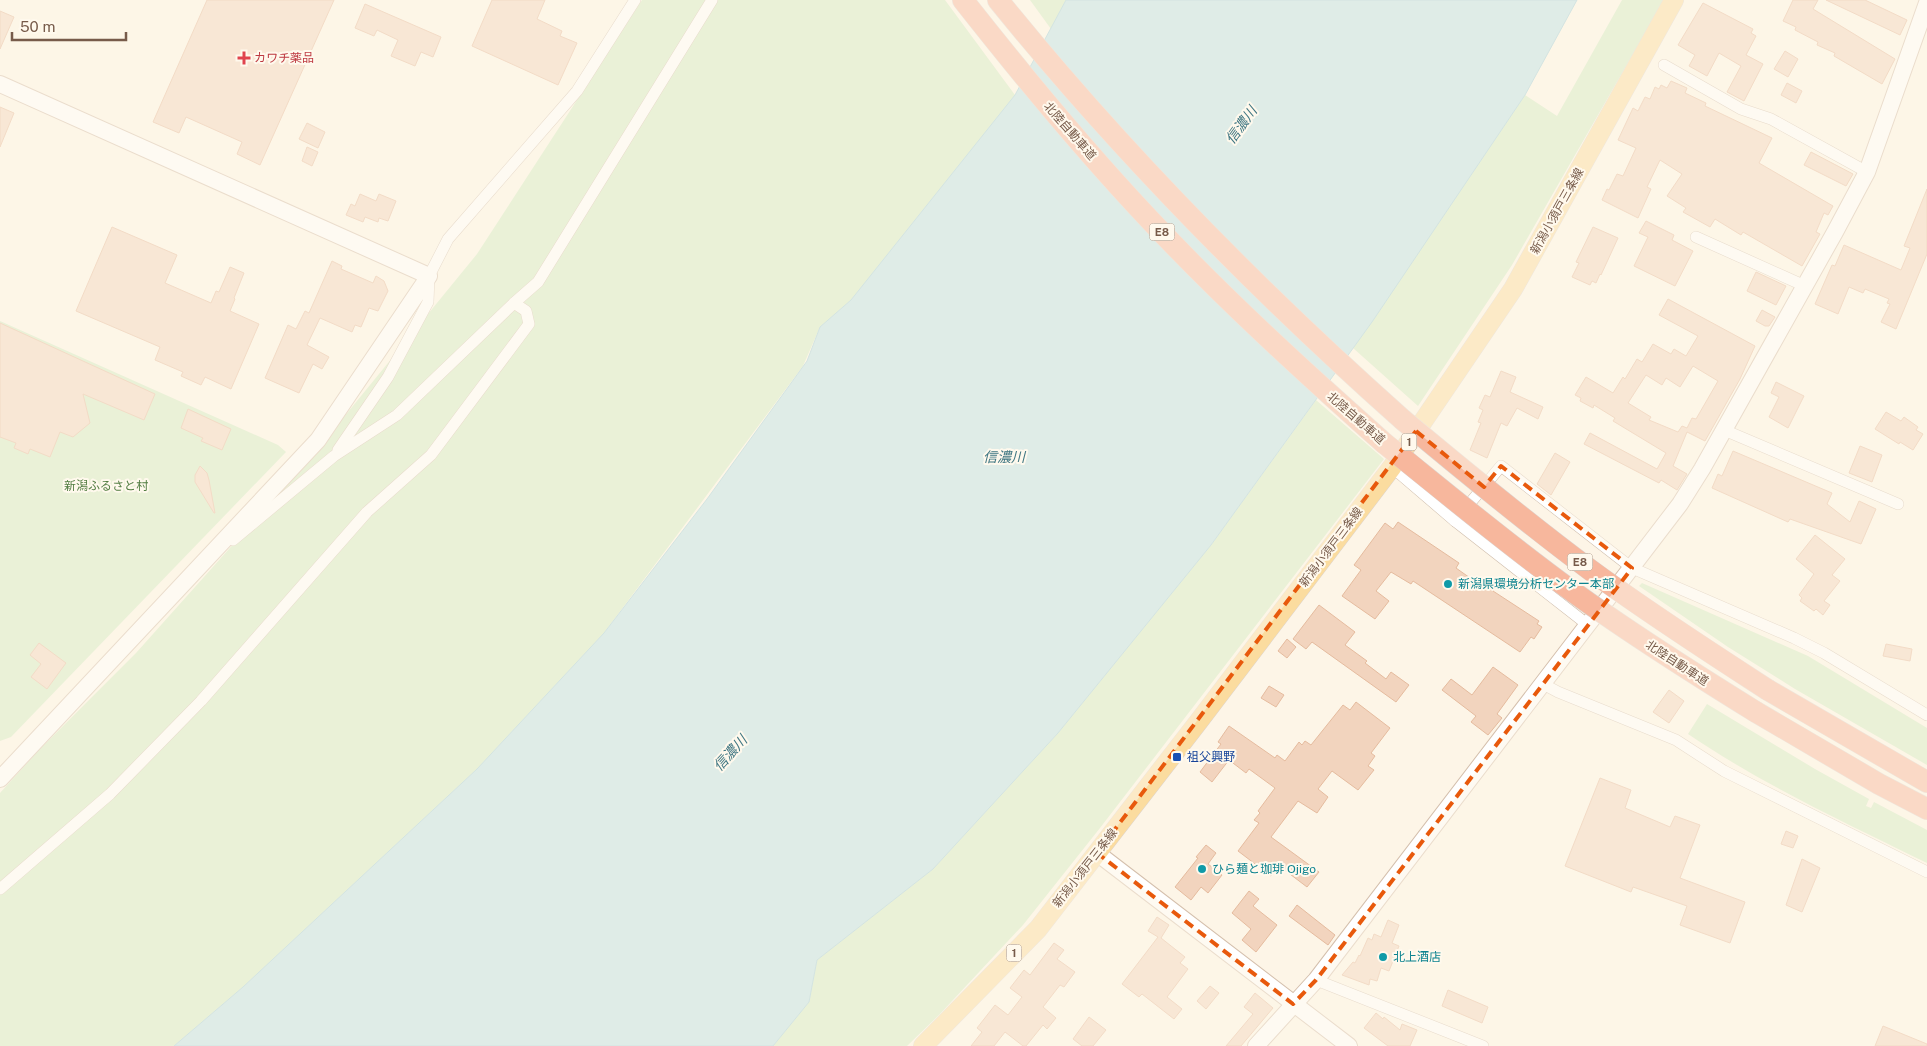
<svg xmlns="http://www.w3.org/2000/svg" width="1927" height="1046" font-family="'Public Sans','Noto Sans JP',sans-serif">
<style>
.green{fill:#d3ebc4}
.water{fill:#badfe7;stroke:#a0ced9}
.building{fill:#f2d4be;stroke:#e5bb9e;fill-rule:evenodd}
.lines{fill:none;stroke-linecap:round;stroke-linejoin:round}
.street-casing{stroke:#cfbdac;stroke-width:12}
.secondary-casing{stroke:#d4bfac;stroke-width:18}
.primary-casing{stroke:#dcd4d0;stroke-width:20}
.highway-casing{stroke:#dcd4d0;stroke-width:22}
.street{stroke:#fff;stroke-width:11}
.secondary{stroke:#fff;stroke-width:16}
.primary{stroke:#fbdc9f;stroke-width:19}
.highway{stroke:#f7b79d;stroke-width:21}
.highway-bridge-casing{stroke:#dcd4d0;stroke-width:22;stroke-linecap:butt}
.highway-bridge{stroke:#f7b79d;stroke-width:21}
.marked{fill:none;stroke:#e8590c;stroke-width:4;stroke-dasharray:10 6;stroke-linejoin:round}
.health-dot{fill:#e0444e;stroke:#fff9ed;stroke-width:2}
.culture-dot{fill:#0f9aa8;stroke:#fff9ed;stroke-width:2}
.transit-dot{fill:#1a4fb4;stroke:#fff9ed;stroke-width:2}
.labels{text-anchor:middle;stroke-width:4;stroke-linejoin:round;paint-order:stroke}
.shield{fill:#fff9ed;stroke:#a08a7b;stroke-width:1}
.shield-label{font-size:11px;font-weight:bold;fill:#775b4a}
.health-label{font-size:12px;fill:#be3a42;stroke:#fff9ed;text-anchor:start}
.street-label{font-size:12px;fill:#775b4a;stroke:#fff9ed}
.park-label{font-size:12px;fill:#527d42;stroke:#fff9ed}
.culture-label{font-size:12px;fill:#0d838f;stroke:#fff9ed;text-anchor:start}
.transit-label{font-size:12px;fill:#164399;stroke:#fff9ed;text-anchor:start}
.water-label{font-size:14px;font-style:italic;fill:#407783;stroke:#fff9ed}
</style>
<rect width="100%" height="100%" fill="#fdf5e7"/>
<g class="green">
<polygon points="642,0 945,0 1015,95 851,300 820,327 803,366 604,633 477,769 243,987 174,1046 0,1046 0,793 38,751 136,653 312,456 477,254"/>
<polygon points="1030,0 1066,0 1051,29"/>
<polygon points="1622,0 1664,0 1512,265 1418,406 1353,348 1525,95 1557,116"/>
<polygon points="0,321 278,445 286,452 11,737 0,741"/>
<polygon points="1316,400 1384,459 1100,828 1023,925 939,1015 907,1046 773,1046 809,1002 817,960 933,869 1058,733 1211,545"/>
<polygon points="1642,583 1808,656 1927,728 1927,765 1795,689 1728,647 1639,586"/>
<path d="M1707,704l108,65 54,30 -3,7 5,2 3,-6 53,28v33c-81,-40 -164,-78 -239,-129z"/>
</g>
<polygon class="water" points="1066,0 1577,0 1525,95 1372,322 1211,545 1058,733 933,869 817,960 809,1002 773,1046 174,1046 243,987 477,769 604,633 707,499 807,361 820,327 851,300 1015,95"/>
<g class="building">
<polygon points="207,0 334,0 260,165 237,154 242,142 186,117 179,133 153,122"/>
<polygon points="492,0 545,0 537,19 562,31 560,36 577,43 558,85 472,46"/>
<polygon points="1793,0 1818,0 1813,9 1895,59 1882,84 1834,56 1835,53 1817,45 1818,42 1795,30 1796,27 1783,21"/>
<polygon points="1826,0 1865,0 1907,20 1900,35"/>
<polygon points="1703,3 1753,29 1751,33 1756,36 1746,55 1763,64 1744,101 1727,92 1741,66 1719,53 1707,76 1689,66 1695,55 1678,45"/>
<polygon points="365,4 441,37 433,57 421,52 415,66 391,56 398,40 377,30 374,36 355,28"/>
<polygon points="0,11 14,17 0,49"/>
<polygon points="1785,51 1798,59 1788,77 1774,69"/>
<polygon points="1671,81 1687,88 1685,93 1706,103 1705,106 1772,138 1759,163 1833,206 1828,215 1824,213 1816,232 1820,234 1802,266 1743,232 1741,235 1715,219 1710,227 1683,212 1686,208 1667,196 1682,174 1660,160 1647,187 1651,189 1638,218 1602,200 1607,189 1609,190 1617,174 1623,176 1636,148 1618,140 1633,108 1638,111 1645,97 1650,99 1655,87 1659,89 1661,85 1667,88"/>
<polygon points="1787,83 1802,91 1796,103 1781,95"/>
<polygon points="0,107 14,113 0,147"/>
<polygon points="307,123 325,132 318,148 299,139"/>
<polygon points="307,147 318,152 312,166 302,161"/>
<polygon points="1811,152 1853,174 1846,186 1804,165"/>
<polygon points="1927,189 1927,254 1896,329 1881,322 1890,304 1887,303 1889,299 1865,289 1863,293 1849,287 1838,314 1815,304 1832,265 1835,266 1844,245 1901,270 1910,248 1904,246"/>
<polygon points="360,194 376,201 379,194 396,201 388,221 379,218 378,222 365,217 363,222 346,215 351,204 355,206"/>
<polygon points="1646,221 1674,235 1672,240 1693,251 1675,286 1634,266 1648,237 1639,233"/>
<polygon points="112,227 177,255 165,283 211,303 216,291 219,292 230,267 244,273 234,298 235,299 230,311 259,324 231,389 205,377 201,385 181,376 183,372 155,360 160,347 76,311"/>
<polygon points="1593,227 1618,238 1601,275 1600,274 1596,283 1592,281 1590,285 1572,277 1579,263 1576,262"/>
<polygon points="332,261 342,266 341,269 373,283 376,276 384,281 388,291 378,311 369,308 361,327 355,325 352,332 320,318 307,345 329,357 322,369 313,364 299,393 265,378 288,325 296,329 305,311 309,313"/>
<polygon points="1756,272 1786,286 1776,305 1747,291"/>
<path d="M1668,299l87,47 -15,33 -35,62 -18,-9 -14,34 14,8 -10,16 -16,-10 -2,3 -75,-39 6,-11 67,36 9,-16 -53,-32 2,-3 -21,-13 -1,3 -13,-7 1,-3 -6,-3 11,-18 27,16 10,-16 2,2 12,-20 5,3 11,-18 18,10 3,-5 12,7 12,-20 -39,-21zM1693,366l25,15 -22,38 -4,-1 -5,10 -5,-2 -4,6 -29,-12 2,-3 -23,-14 18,-28 16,10 4,-7 14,9z"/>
<polygon points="1762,310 1775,317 1769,326 1765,326 1756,321"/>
<polygon points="0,323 155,394 144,420 83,394 90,423 73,437 60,432 50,457 30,449 28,454 14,448 16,443 0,437"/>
<polygon points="1501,371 1516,377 1510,392 1543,407 1538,419 1517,408 1507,426 1501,423 1487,458 1470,450 1481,423 1478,422 1483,410 1479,408 1485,395 1490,397"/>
<polygon points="1776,382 1804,396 1788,428 1769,417 1779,397 1771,393"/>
<polygon points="188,409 231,429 222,450 201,441 203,438 181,428"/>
<polygon points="1886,412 1901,421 1904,417 1918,427 1916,430 1923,434 1913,450 1900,442 1899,444 1875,429"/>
<polygon points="1860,446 1882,455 1872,482 1849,473"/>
<polygon points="1733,451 1832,493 1827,504 1850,522 1859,501 1876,509 1861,544 1790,519 1788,522 1712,488 1718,474 1722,476"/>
<polygon points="1555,453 1570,462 1551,495 1537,484"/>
<polygon points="200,466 207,473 209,480 215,513 214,513 195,482 195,475"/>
<polygon points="1398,522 1459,563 1456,568 1480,585 1484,580 1494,588 1493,591 1539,621 1537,624 1542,627 1534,639 1531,637 1520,652 1413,581 1411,584 1391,572 1376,591 1389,601 1375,619 1342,596 1361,570 1354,565 1385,523 1393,529"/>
<polygon points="1815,535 1845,559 1832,575 1840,581 1824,601 1830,605 1823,615 1816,609 1814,611 1800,601 1802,598 1799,595 1814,574 1796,559"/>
<polygon points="1319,605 1355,632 1345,645 1367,661 1365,663 1386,679 1391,672 1409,685 1396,702 1312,642 1306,649 1293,639"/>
<polygon points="1287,639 1296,647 1287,658 1278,651"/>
<polygon points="39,643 66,663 47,689 31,677 41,664 30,655"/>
<polygon points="1886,644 1912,649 1910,661 1883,656"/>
<polygon points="1493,667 1518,685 1497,714 1502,718 1488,735 1471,722 1476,716 1442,690 1451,679 1472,695"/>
<polygon points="1269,686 1284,695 1276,707 1261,698"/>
<polygon points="1669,690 1684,701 1669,723 1653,712"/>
<polygon points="1356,702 1390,728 1371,753 1375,756 1368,766 1374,770 1358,790 1332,771 1318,789 1328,797 1317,813 1298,801 1271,837 1319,872 1307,887 1278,865 1271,876 1238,851 1259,823 1254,820 1260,813 1258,811 1275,788 1249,769 1246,773 1229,760 1212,782 1200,772 1221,744 1218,742 1229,726 1275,758 1277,755 1285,761 1299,742 1302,745 1305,741 1311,745 1343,705 1350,710"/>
<polygon points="1600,778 1631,790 1625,808 1670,827 1675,816 1700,825 1680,878 1745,902 1730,943 1680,925 1687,906 1633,887 1631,892 1565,866"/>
<polygon points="1786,831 1798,836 1793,848 1781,844"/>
<polygon points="1206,845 1216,853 1208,864 1222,875 1208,893 1201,887 1191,900 1175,887 1198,858 1196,857"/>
<polygon points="1802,859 1820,868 1802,912 1786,905"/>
<polygon points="1249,891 1259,899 1253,906 1277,925 1256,952 1242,940 1251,929 1232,913"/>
<polygon points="1297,905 1335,935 1328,945 1289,916"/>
<polygon points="1157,917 1169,925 1161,938 1185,957 1180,963 1188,969 1167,997 1182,1009 1174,1019 1142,994 1139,997 1122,984 1158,937 1148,931"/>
<polygon points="1388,920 1399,925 1392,943 1399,946 1389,971 1381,968 1377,981 1370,979 1369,985 1342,975 1353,962 1355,963 1359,955 1360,956 1368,938 1372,940 1374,934 1381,937"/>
<polygon points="1054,943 1064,950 1057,959 1075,972 1064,987 1060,985 1043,1007 1056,1018 1047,1029 1043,1025 1026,1046 1023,1046 1005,1032 994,1046 971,1046 982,1032 977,1028 995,1005 1008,1015 1022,997 1010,988 1024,970 1030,975"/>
<polygon points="1210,986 1219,993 1206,1009 1197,1001"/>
<polygon points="1448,990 1488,1007 1482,1023 1442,1006"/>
<polygon points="1255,993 1273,1008 1241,1046 1226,1046 1253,1014 1244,1007"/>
<polygon points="1376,1013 1383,1019 1384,1017 1400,1030 1402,1024 1417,1030 1410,1046 1388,1046 1364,1028"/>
<polygon points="1089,1017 1106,1030 1093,1046 1082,1046 1073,1039"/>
<polygon points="1883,1026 1927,1044 1927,1046 1875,1046"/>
</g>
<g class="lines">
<g class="street-casing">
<g id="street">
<polyline points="1664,65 1741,109 1771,119 1867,172"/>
<polyline points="1696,237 1805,286"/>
<polyline points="514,303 538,282 712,0"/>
<polyline points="1724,430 1898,504"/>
<polyline points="338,450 388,377 428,302 429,276 448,239 577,91 635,0"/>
<polyline points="1392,467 1455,521 1588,625"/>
<polyline points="1455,521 1501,466 1632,568 1794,638 1824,653 1927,715"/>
<polyline points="1543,684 1558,692 1676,740 1724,771 1927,872"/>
<polyline points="0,889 110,794 201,701 367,512 431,455 529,324 526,311 514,303 397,415 334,456 233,540"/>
<polyline points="1316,980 1483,1046"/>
</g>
</g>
<g class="secondary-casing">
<g id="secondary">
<polyline points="0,84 429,276 318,440 0,779"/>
<polyline points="1097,853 1349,1046"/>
<polyline points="1256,1046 1316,980 1680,504 1702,469 1835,232 1867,172 1927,3"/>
</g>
</g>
<g class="primary-casing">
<polyline id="primary" points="923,1046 1038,929 1199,721 1392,467 1513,289 1674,0"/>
</g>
<g class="highway-casing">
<g id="highway">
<path d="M963,0c59,75 120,149 186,219 74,79 154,152 235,224"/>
<path d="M998,0c123,152 259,290 405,420"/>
<polyline points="1768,690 1927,782"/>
<polyline points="1756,712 1879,784 1927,809"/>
</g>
</g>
<use href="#street" class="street"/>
<use href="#secondary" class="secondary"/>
<use href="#primary" class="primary"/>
<use href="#highway" class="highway"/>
<g class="highway-bridge-casing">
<g id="highway-bridge">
<path d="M1403,420c61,51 123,102 186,149 58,43 119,82 179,121"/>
<path d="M1384,443c62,50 123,101 188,148 59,43 121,82 184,121"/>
</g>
</g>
<use href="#highway-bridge" class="highway-bridge"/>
</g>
<path d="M0 0H1927V1046H0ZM1416,431l68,56 17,-21 131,102 -316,412 -23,24 -196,-151z" fill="#fdf5e7" fill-opacity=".55" fill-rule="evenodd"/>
<path class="marked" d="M1416,431l68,56 17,-21 131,102 -316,412 -23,24 -196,-151z"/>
<path class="health-dot" d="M241.5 50.5h5v5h5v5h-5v5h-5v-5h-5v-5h5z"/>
<g class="culture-dot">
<circle cx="1448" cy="584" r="5"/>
<circle cx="1202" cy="869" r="5"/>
<circle cx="1383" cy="957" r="5"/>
</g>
<rect class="transit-dot" x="1172" y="752" width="10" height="10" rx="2.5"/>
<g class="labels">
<g class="shield">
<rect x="1149.5" y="223.5" width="25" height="17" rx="4"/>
<rect x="1401.5" y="433.5" width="15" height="17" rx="4"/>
<rect x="1567.5" y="553.5" width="25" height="17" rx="4"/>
<rect x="1006.5" y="944.5" width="15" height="17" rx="4"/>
</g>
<g class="shield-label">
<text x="1162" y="236">E8</text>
<text x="1409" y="446">1</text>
<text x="1580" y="566">E8</text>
<text x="1014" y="957">1</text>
</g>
<g class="health-label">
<text x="254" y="62">カワチ薬品</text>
</g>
<g class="street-label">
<text transform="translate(1070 131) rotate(49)" y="4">北陸自動車道</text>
<text transform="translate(1557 211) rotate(-61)" y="4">新潟小須戸三条線</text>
<text transform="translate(1356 418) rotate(41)" y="4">北陸自動車道</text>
<text transform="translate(1331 547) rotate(-53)" y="4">新潟小須戸三条線</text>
<text transform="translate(1677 663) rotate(33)" y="4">北陸自動車道</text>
<text transform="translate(1085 868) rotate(-52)" y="4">新潟小須戸三条線</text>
</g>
<g class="park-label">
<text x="106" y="490">新潟ふるさと村</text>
</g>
<g class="culture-label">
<text x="1458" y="588">新潟県環境分析センター本部</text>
<text x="1212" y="873">ひら麺と珈琲 Ojigo</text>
<text x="1393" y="961">北上酒店</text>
</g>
<g class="transit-label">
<text x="1187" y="761">祖父興野</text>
</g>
<g class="water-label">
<text transform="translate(1241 125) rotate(-54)" y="5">信濃川</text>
<text x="1004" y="462">信濃川</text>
<text transform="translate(730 753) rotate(-48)" y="5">信濃川</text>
</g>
</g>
<path d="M12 32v8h114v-8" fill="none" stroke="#775b4a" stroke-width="2.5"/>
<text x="20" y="32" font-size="15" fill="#775b4a" stroke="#fff9ed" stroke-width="4" paint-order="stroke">50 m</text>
</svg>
